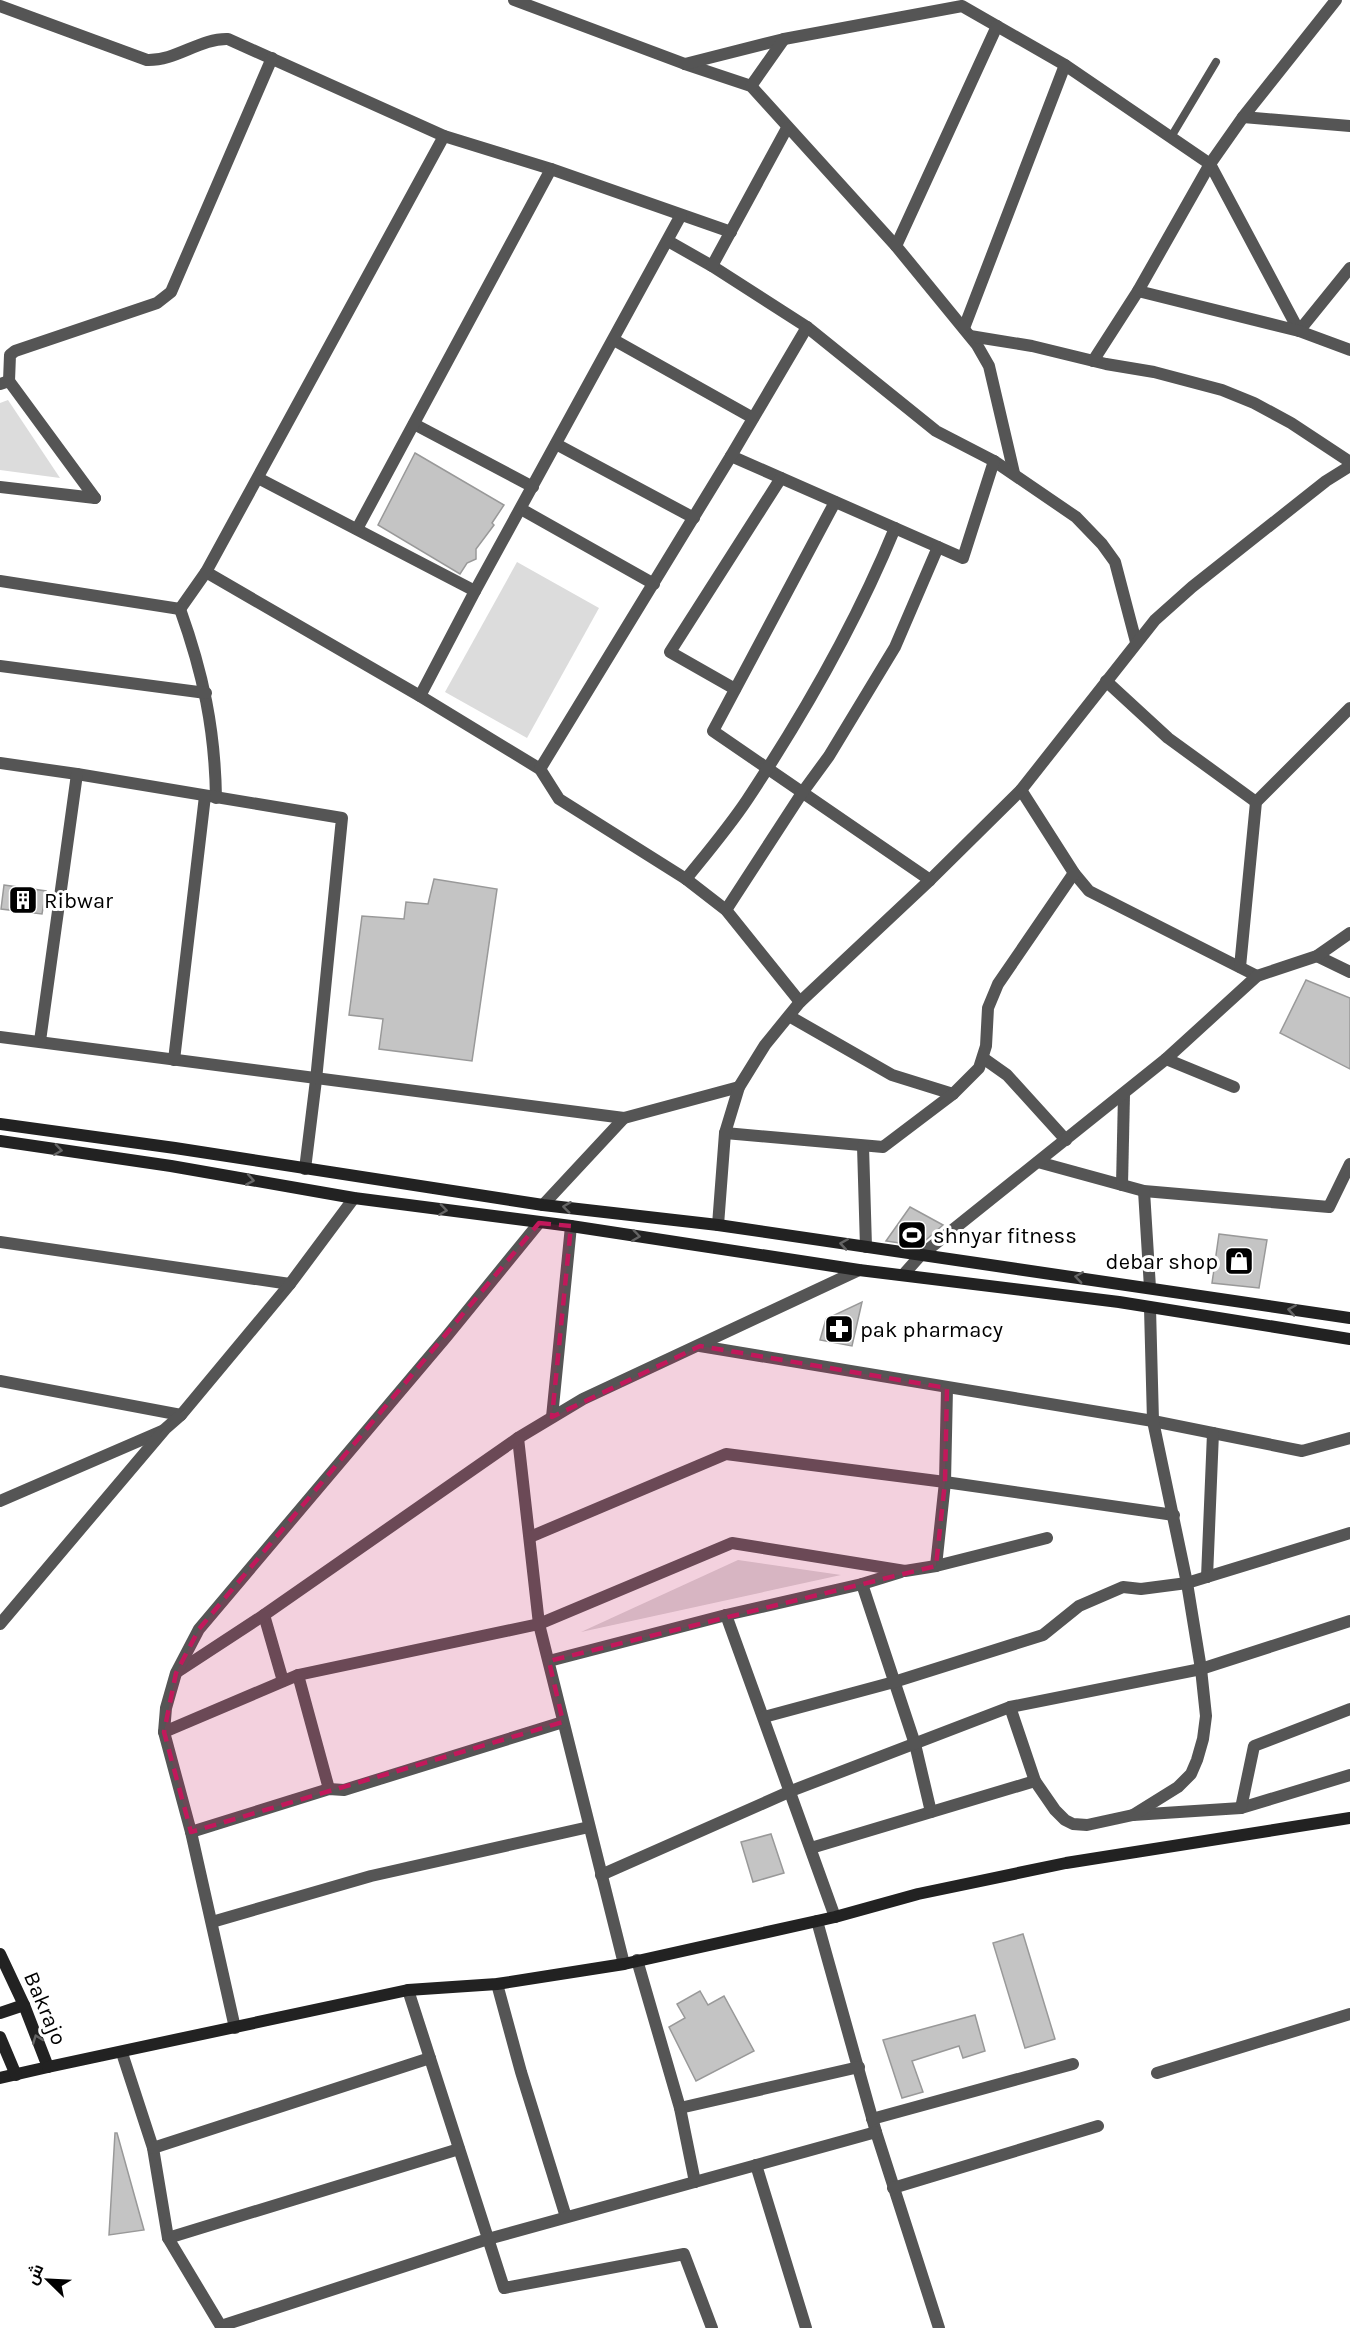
<svg xmlns="http://www.w3.org/2000/svg" width="1350" height="2328" font-family="Karla,Cairo,sans-serif">
<style>
.green{fill:#dcdcdc}
.building{fill:#c4c4c4;stroke:#999;stroke-width:1.5}
.lines{fill:none;stroke-linecap:round;stroke-linejoin:round}
.lane{stroke:#555;stroke-width:8}
.street{stroke:#555;stroke-width:12}
.secondary{stroke:#222;stroke-width:12}
.oneway{stroke:#646464}
.marked{fill:#c2185b;fill-opacity:0.2;stroke:#c2185b;stroke-width:4.5;stroke-dasharray:12 8;stroke-linejoin:round}
.labels{text-anchor:middle;stroke-width:6;stroke-linejoin:round;paint-order:stroke}
.poi-label{font-size:22px;fill:#000;stroke:#fff;text-anchor:start}
.street-label{font-size:22px;fill:#000;stroke:#fff}
</style>
<rect width="100%" height="100%" fill="#fff"/>
<g class="green">
<polygon points="8,400 60,478 0,470 0,403"/>
<polygon points="517,562 599,608 527,738 445,692"/>
<polygon points="738,1560 841,1575 581,1632"/>
</g>
<g class="building">
<polygon points="415,453 504,505 492,523 494,525 476,549 476,559 467,563 460,574 378,525"/>
<polygon points="434,879 497,889 472,1061 379,1049 383,1019 349,1015 362,916 404,919 406,902 428,904"/>
<polygon points="4,885 46,891 42,914 1,909"/>
<polygon points="1306,980 1350,998 1350,1069 1280,1033"/>
<polygon points="910,1207 943,1225 919,1246 886,1241"/>
<polygon points="1219,1234 1267,1240 1259,1288 1212,1283"/>
<polygon points="862,1302 852,1346 820,1340 826,1319"/>
<polygon points="771,1834 784,1873 753,1882 741,1842"/>
<polygon points="1023,1934 1055,2039 1025,2048 993,1943"/>
<polygon points="700,1991 708,2005 724,1996 754,2051 696,2081 669,2027 685,2018 677,2004"/>
<polygon points="975,2015 985,2051 963,2058 959,2046 912,2061 923,2092 902,2098 883,2040"/>
<polygon points="115,2133 117,2133 144,2230 109,2235"/>
</g>
<g class="lines">
<polyline class="lane" points="1171,137 1216,62"/>
<g class="street">
<polyline points="514,0 685,64 751,86 896,246 977,345 989,366 1014,473"/>
<path d="M0,6l147,54c29,1 53,-22 81,-21l216,97 107,33 180,63"/>
<polyline points="685,64 784,39 962,6 1065,65 1210,164 1299,331 1350,268"/>
<polyline points="751,86 784,39"/>
<polyline points="1243,117 1350,126"/>
<polyline points="668,241 712,266 807,327 936,431 994,461 1076,517 1102,544 1115,562 1136,642"/>
<polyline points="896,246 997,26"/>
<polyline points="712,266 787,128"/>
<polyline points="1138,291 1299,331 1350,350"/>
<polyline points="964,328 1065,65"/>
<polyline points="970,336 1032,346 1106,364 1154,372 1222,390 1254,403 1291,423 1350,462"/>
<polyline points="614,340 753,418"/>
<polyline points="1093,361 1138,291 1210,164 1243,117 1336,0"/>
<polyline points="9,381 10,355 15,351 157,303 171,292 272,58"/>
<polyline points="0,384 9,381 95,498"/>
<polyline points="414,424 533,487"/>
<polyline points="556,444 694,518"/>
<polyline points="731,456 963,558 994,461"/>
<polyline points="258,478 475,591"/>
<polyline points="0,487 95,498"/>
<polyline points="835,502 713,731 930,880"/>
<polyline points="521,509 654,584"/>
<polyline points="357,529 551,169"/>
<polyline points="206,572 420,696 540,769 559,799 686,879 726,910 800,1002"/>
<polyline points="0,581 180,609"/>
<polyline points="180,609 206,572 444,136"/>
<path d="M180,609c23,64 35,120 36,189"/>
<polyline points="0,666 206,693"/>
<polyline points="1106,681 1168,738 1256,802"/>
<polyline points="735,689 670,652 781,478"/>
<polyline points="420,696 475,591 681,215"/>
<polyline points="0,763 77,774 342,818 316,1080 305,1169"/>
<polyline points="540,769 731,456 807,327"/>
<polyline points="1021,790 1074,873 1089,891 1257,976"/>
<path d="M686,879c21,-26 43,-52 61,-79 57,-86 109,-177 148,-272"/>
<polyline points="726,910 802,793 829,756 895,647 938,547"/>
<polyline points="1317,956 1350,972"/>
<polyline points="1240,967 1256,802 1350,708"/>
<polyline points="789,1016 892,1075 953,1094"/>
<polyline points="0,1037 624,1118 739,1087"/>
<polyline points="40,1041 77,774"/>
<polyline points="983,1058 1007,1075 1066,1140"/>
<polyline points="1166,1059 1234,1087"/>
<polyline points="174,1060 205,796"/>
<polyline points="725,1133 883,1147 953,1094 979,1068 986,1046 988,1008 998,984 1074,873"/>
<polyline points="863,1146 866,1247"/>
<polyline points="1038,1162 1144,1191 1329,1207 1350,1164"/>
<polyline points="1122,1185 1124,1094"/>
<polyline points="1144,1191 1150,1288"/>
<polyline points="543,1205 624,1118"/>
<polyline points="718,1225 725,1133 739,1087 765,1045 800,1002 930,880 1021,790 1155,620 1192,587 1326,481 1350,466"/>
<polyline points="0,1242 290,1284"/>
<polyline points="903,1275 920,1256 1166,1059 1257,976 1317,956 1350,933"/>
<polyline points="700,1346 1153,1421 1302,1451 1350,1438"/>
<polyline points="0,1381 181,1415"/>
<polyline points="552,1417 571,1226"/>
<polyline points="518,1438 539,1624 624,1964"/>
<polyline points="0,1501 162,1431"/>
<polyline points="530,1537 726,1454 945,1482 1174,1515"/>
<polyline points="936,1566 945,1482 947,1388"/>
<polyline points="1207,1577 1213,1433"/>
<polyline points="862,1584 915,1744 931,1812"/>
<polyline points="264,1615 283,1681"/>
<polyline points="726,1615 835,1917"/>
<polyline points="0,1624 165,1429 181,1415 290,1284 354,1198"/>
<polyline points="549,1661 726,1615 862,1584 901,1572"/>
<polyline points="177,1672 264,1615 518,1438 583,1399 859,1270"/>
<polyline points="298,1675 329,1789"/>
<polyline points="1010,1707 1035,1781 1055,1810 1065,1820 1073,1824 1087,1825 1133,1815 1241,1808 1350,1775"/>
<polyline points="764,1717 894,1682 1043,1635 1079,1606 1123,1587 1141,1589 1187,1583 1350,1533"/>
<polyline points="164,1732 298,1675 539,1624 732,1543 905,1571 936,1566 1047,1538"/>
<polyline points="1241,1808 1254,1746 1350,1709"/>
<polyline points="1133,1815 1178,1787 1191,1774 1197,1760 1203,1739 1206,1716 1201,1669 1187,1583 1153,1421 1150,1308"/>
<polyline points="191,1832 329,1789 344,1790 563,1722"/>
<polyline points="811,1848 1035,1781"/>
<polyline points="601,1875 791,1791 1010,1707 1201,1669 1350,1621"/>
<polyline points="817,1921 876,2132 939,2328"/>
<polyline points="212,1922 371,1876 589,1827"/>
<polyline points="637,1960 680,2108 695,2182"/>
<polyline points="497,1984 521,2072 566,2217"/>
<polyline points="408,1990 504,2288 684,2254 712,2328"/>
<polyline points="235,2028 191,1832 164,1732 166,1708 176,1673 199,1629 446,1337 539,1223"/>
<polyline points="122,2053 153,2148 168,2238 222,2328"/>
<polyline points="1157,2073 1350,2014"/>
<polyline points="680,2108 859,2067"/>
<polyline points="872,2119 1073,2064"/>
<polyline points="153,2148 430,2058"/>
<polyline points="756,2165 806,2328"/>
<polyline points="893,2188 1098,2126"/>
<polyline points="168,2238 459,2149"/>
<polyline points="221,2326 488,2239 876,2132"/>
</g>
<g class="secondary">
<polyline points="0,1124 175,1148 543,1205 718,1225 1350,1318"/>
<polyline points="0,1141 171,1166 354,1198 571,1226 859,1270 1119,1302 1350,1339"/>
<polyline points="0,1954 24,2005 48,2067 0,2078"/>
<polyline points="0,2013 24,2005"/>
<polyline points="0,2037 16,2075"/>
<polyline points="48,2067 408,1990 497,1984 624,1964 835,1917 918,1894 1066,1863 1350,1818"/>
</g>
</g>
<defs><path id="oneway-chevron" d="M-2-3.5L2.5 0L-2 3.5" fill="none" stroke-width="1.6" stroke-linecap="round" stroke-linejoin="round" transform="scale(1.5)"/></defs>
<g class="oneway">
<use href="#oneway-chevron" transform="translate(58 1150) rotate(8)"/>
<use href="#oneway-chevron" transform="translate(250 1180) rotate(10)"/>
<use href="#oneway-chevron" transform="translate(567 1207) rotate(-173)"/>
<use href="#oneway-chevron" transform="translate(443 1210) rotate(8)"/>
<use href="#oneway-chevron" transform="translate(636 1236) rotate(8)"/>
<use href="#oneway-chevron" transform="translate(844 1244) rotate(-171)"/>
<use href="#oneway-chevron" transform="translate(1079 1277) rotate(-172)"/>
<use href="#oneway-chevron" transform="translate(1292 1310) rotate(-171)"/>
<use href="#oneway-chevron" transform="translate(37 2039) rotate(-111)"/>
</g>
<path class="marked" d="M539,1223l32,3 -19,191 148,-71 247,42 -2,94 -9,84 -387,95 14,61 -372,110 -27,-100 12,-59 23,-44z"/>
<defs>
<g id="building-square" transform="scale(1.5)"><rect x="-9" y="-9" width="18" height="18" rx="4" fill="#000" stroke="#fff"/><path d="M-4-6H4V6H1V3H-1V6H-4ZM-2.5-4.3h1.7v1.8h-1.7ZM.8-4.3h1.7v1.8H.8ZM-2.5-1h1.7V.8h-1.7ZM.8-1h1.7V.8H.8Z" fill="#fff"/></g>
<g id="stadium-square" transform="scale(1.5)"><rect x="-9" y="-9" width="18" height="18" rx="4" fill="#000" stroke="#fff"/><path d="M0-5a6.5 5 0 1 0 0 10a6.5 5 0 1 0 0-10ZM-3.5-1.8h7v3.6h-7Z" fill="#fff"/></g>
<g id="shop-square" transform="scale(1.5)"><rect x="-9" y="-9" width="18" height="18" rx="4" fill="#000" stroke="#fff"/><path d="M-5-2.5h2.3a2.7 3.5 0 0 1 5.4 0H5L5.5 6h-11ZM-1.5-2.5h3a1.5 2.3 0 0 0-3 0Z" fill="#fff"/></g>
<g id="pharmacy-square" transform="scale(1.5)"><rect x="-9" y="-9" width="18" height="18" rx="4" fill="#000" stroke="#fff"/><path d="M-2-6h4v4h4v4h-4v4h-4v-4h-4v-4h4Z" fill="#fff"/></g>
</defs>
<g fill-rule="evenodd">
<use href="#building-square" x="23" y="900"/>
<use href="#stadium-square" x="912" y="1235"/>
<use href="#shop-square" x="1239" y="1261"/>
<use href="#pharmacy-square" x="839" y="1329"/>
</g>
<g class="labels">
<g class="poi-label">
<text x="44" y="908">Ribwar</text>
<text x="933" y="1243">shnyar fitness</text>
<text x="1218" y="1269" text-anchor="end">debar shop</text>
<text x="860" y="1337">pak pharmacy</text>
</g>
<g class="street-label">
<text transform="translate(46 2008) rotate(67)" y="8">Bakrajo</text>
</g>
</g>
<g transform="translate(48 2280) rotate(294)" stroke="#ffffff" stroke-width="4.5" paint-order="stroke">
<path d="M0-4.5L10 22L0 15L-10 22Z" fill="#000000"/>
<text y="-9" font-size="16" font-weight="bold" text-anchor="middle" fill="#000000">ش</text>
</g>
</svg>
